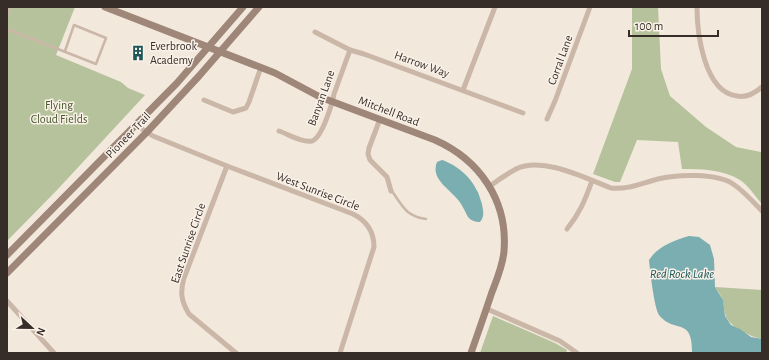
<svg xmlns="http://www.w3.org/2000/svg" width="769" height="360" font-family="'Alegreya Sans',sans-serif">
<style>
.green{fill:#b6c29c}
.water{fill:#7baeb0}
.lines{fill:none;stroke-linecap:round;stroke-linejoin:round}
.lane{stroke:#cbb7a8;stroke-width:2.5}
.street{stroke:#cbb7a8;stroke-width:5}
.secondary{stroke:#9e8679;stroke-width:7}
.labels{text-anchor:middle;stroke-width:3;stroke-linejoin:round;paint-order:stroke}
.poi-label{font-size:12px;fill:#372d28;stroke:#faf2e9;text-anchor:start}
.street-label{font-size:12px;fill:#372d28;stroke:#faf2e9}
.park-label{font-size:12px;fill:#47562c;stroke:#faf2e9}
.water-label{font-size:13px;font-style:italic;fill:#1d5659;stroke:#faf2e9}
</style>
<rect width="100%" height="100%" fill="#f2e8dc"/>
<g class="green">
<polygon points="7,7 75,7 56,55 121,82 128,88 145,95 58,189 7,241"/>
<path d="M632,7h26l3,62 9,27 36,31 30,20 25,5 1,-2 -1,53c-6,-7 -13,-18 -21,-23 -18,-11 -39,-11 -58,-11l-4,-27 -41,-2 -17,42h-5l-22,-8 39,-105z"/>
<path d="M715,287l47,3v49c-11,-2 -31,-12 -36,-22 -2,-5 -2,-11 -3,-16 -1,-5 -5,-9 -8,-14z"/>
<polygon points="493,316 555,343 567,350 566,353 480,353"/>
</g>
<g class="water">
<path d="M442,160c13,4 29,17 34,29 3,4 4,10 6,15 1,7 3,12 -2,18 -4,0 -9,-1 -12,-5 -3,-5 -5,-11 -9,-16 -9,-12 -29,-22 -22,-39z"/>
<path d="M689,236l10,1 11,8 4,14 1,28 8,13 2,16 6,9 9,4 11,8 11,2v14h-70c1,-37 -18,-19 -33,-38 -5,-8 -9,-45 -10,-55 8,-13 25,-20 40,-24z"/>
</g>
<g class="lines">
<g class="lane">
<polyline points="7,16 11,7"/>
<polyline points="7,29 96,64 106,38 74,25 65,51"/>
<path d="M392,191c11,16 14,25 34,28"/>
</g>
<g class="street">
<path d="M697,7c0,26 7,85 40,89 10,2 18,-3 25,-9"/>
<polyline points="315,32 350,50 364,54 523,113"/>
<polyline points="463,90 495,7"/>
<polyline points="204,100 233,112 246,108 249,102 261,67"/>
<polyline points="380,119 369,148 368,154 370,160 387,177 391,191"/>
<polyline points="547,119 555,101 590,7"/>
<path d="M136,125l17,11 74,30 126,48c14,7 21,17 21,33l-34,106"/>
<path d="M279,131c9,3 23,12 33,10 10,-3 20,-37 22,-47l16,-44"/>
<path d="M227,166l-43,112c-4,14 -3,23 5,36l47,39"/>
<path d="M490,186c8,-6 17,-12 26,-17 27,-13 69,9 95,19 17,2 31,-5 47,-9 19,-5 59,-6 75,5 11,7 20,18 29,27"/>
<path d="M567,229c13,-16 18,-29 25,-48"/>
<polyline points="7,301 54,353"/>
<polyline points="487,309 560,341 577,353"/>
</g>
<g class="secondary">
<path d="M105,7l170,66 45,24 115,43c45,20 73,61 69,111 -1,14 -7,28 -12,41 -7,21 -14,41 -21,61"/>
<polyline points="7,255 177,83 243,7"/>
<polyline points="7,273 146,133 199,76 259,7"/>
</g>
</g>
<defs>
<g id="building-bare" transform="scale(1.2)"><path d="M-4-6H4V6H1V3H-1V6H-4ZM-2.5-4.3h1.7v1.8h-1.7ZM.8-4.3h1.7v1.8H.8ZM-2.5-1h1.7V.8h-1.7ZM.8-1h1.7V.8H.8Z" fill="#1d5659" stroke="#faf2e9" stroke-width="2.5" paint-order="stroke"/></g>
</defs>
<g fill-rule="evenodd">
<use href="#building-bare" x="138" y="53"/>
</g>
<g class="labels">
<g class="poi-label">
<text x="150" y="50">Everbrook<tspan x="150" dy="14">Academy</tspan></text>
</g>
<g class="street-label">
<text transform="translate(560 60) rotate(-70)" y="4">Corral Lane</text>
<text transform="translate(422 64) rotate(20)" y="4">Harrow Way</text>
<text transform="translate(321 98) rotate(-70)" y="4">Banyan Lane</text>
<text transform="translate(389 111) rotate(21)" y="4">Mitchell Road</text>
<text transform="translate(128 135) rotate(-46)" y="4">Pioneer Trail</text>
<text transform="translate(318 191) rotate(21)" y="4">West Sunrise Circle</text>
<text transform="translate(188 243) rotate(-71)" y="4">East Sunrise Circle</text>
</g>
<g class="park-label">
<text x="59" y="109">Flying<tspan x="59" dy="14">Cloud Fields</tspan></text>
</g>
<g class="water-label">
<text x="682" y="278">Red Rock Lake</text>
</g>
</g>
<rect width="769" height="360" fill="none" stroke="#372d28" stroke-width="16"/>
<g transform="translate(32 328) rotate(112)" stroke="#faf2e9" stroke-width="3" paint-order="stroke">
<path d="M0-3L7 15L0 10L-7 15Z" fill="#372d28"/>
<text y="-6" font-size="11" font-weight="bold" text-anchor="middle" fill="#372d28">N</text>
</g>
<path d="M629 30v6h89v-6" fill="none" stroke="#372d28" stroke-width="2"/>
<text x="635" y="30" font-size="12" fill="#372d28" stroke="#faf2e9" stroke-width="3" paint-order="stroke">100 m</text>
</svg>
